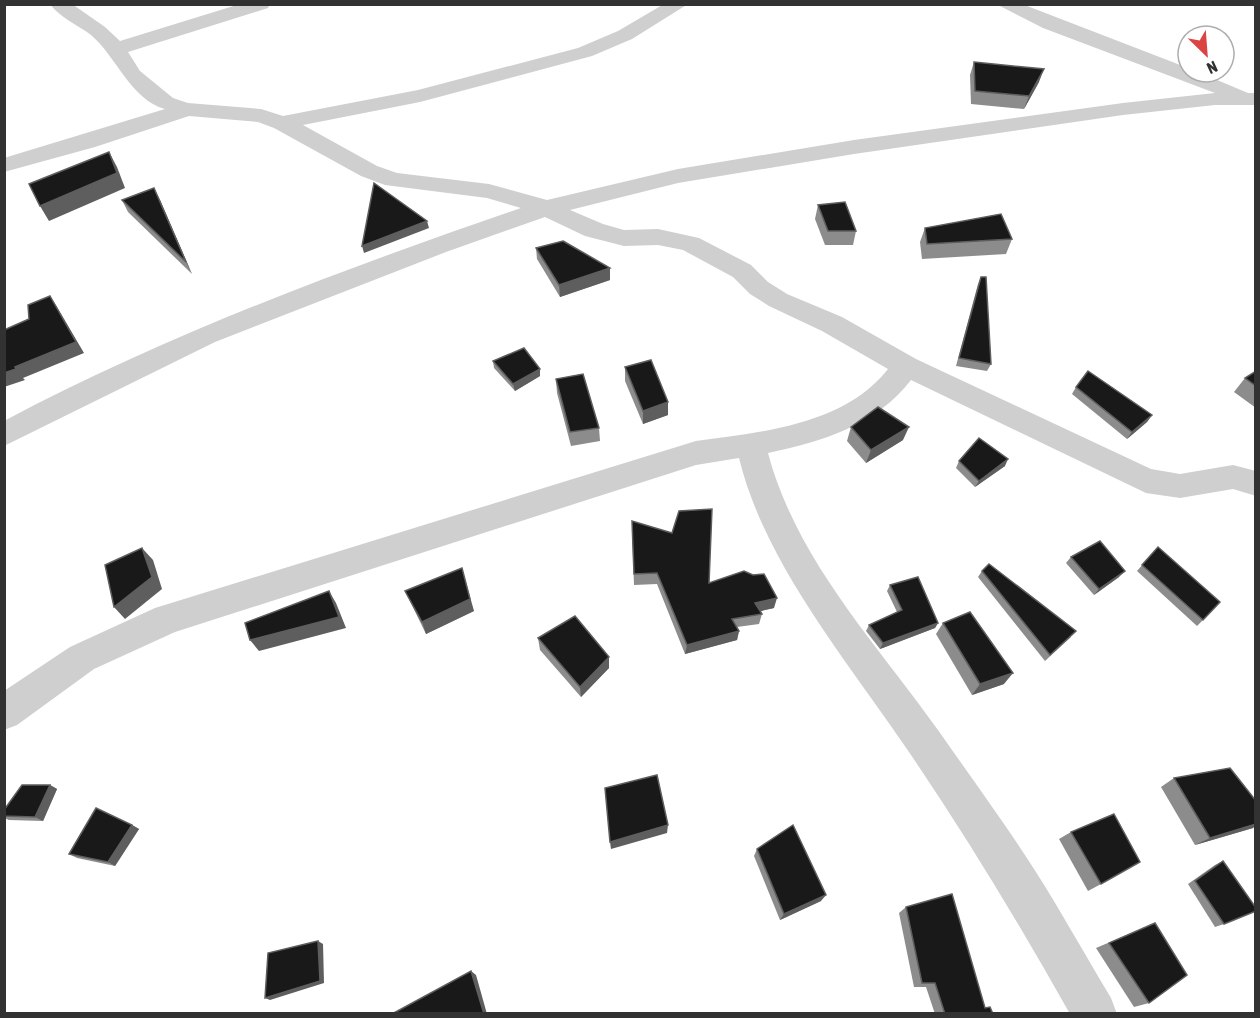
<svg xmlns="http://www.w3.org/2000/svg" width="1260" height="1018" font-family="'Asap Condensed',sans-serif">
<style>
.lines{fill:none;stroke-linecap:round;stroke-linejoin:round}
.minor{fill:#cfcfcf;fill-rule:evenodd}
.wall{fill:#8c8c8c}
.shaded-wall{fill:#5e5e5e}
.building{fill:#191919;stroke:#5e5e5e;stroke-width:1.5}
</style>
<rect width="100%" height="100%" fill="#fff"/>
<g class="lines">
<path class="minor" d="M50,4h22l33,23 15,14 120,-37h30l-2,4 -140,44 12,19 33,27 15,5 73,6 22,7 135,-26 160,-42 40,-17 46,-27h24l-56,35 -40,17 -172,46 -117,23 74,41 20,7 92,11 58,16 131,-31 176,-29 269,-37 92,-10 -172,-65 -47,-24h26l166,64v4h10l50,21h8v12h-41l-92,10 -269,39 -176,29 -108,27 33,14 21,6 34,-1 41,9 52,27 17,17 19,12 55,23 74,42 235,110 29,5 53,-9 23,6v25l-23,-7 -53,9 -34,-5 -235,-113c-34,45 -90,62 -143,73 28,106 108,190 170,277 32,46 66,92 96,139 27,42 51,86 77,129l6,16h-47c-50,-89 -102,-175 -159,-259 -61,-91 -146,-190 -172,-297l-43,7 -521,167 -81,37 -77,56 -13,5v-39l66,-44 85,-39 541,-167c66,-9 148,-16 192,-72l-66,-38 -53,-25 -19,-12 -17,-17 -50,-27 -25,-5 -34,1 -39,-10 -40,-19 -99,35 -231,90 -211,104v-25c166,-88 340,-152 517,-213l-34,-10 -102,-13 -24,-9 -87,-48 -16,-6 -69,-6 -94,31 -91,25v-14l161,-49c-34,-9 -49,-53 -74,-74 -13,-10 -31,-17 -41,-31z"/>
</g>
<g class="wall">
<polygon points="974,62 1039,82 1024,109 971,104 970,75"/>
<polygon points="122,200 160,200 192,274 128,212"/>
<polygon points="818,205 856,231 853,245 825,245 815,219"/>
<polygon points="925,228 1012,239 1006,254 922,259 920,242"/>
<polygon points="536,248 610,268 610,280 560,297 537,259"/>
<polygon points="981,277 991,364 987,371 956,366 978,284"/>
<polygon points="493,361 540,369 540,376 515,391 494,368"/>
<polygon points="625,367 668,415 643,424 625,381"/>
<polygon points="1256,371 1256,408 1234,392 1245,378"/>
<polygon points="556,379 599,428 600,441 571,446 557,393"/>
<polygon points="1076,387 1152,415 1147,422 1127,439 1072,394"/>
<polygon points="851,427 903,440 866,463 847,441"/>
<polygon points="959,461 1005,466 975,487 956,468"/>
<polygon points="632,532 709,583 774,608 760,611 762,614 759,624 737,627 739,631 737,640 685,654 657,584 634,585"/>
<polygon points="1158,547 1203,620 1197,626 1137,571"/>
<polygon points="1071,557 1119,577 1094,595 1066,563"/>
<polygon points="982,571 1071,637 1045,661 978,577"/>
<polygon points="890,585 938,623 935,628 880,649 866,631 869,625 897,612 887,591"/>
<polygon points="405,591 474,611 426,634"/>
<polygon points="943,623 1004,684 972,695 936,634"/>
<polygon points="538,638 609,668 581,697 540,650"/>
<polygon points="1174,778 1253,828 1195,845 1161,787"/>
<polygon points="50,785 57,789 43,821 9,820 4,818 4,816"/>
<polygon points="132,825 139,829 115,866 77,858 69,854"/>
<polygon points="1071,832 1101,884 1088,891 1059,839"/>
<polygon points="757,849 821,901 780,920 754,856"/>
<polygon points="1223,861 1224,924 1215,927 1188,884 1215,865"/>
<polygon points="906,907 985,1008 993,1014 935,1014 926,987 914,987 899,913"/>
<polygon points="1155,923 1149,1003 1134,1007 1096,948"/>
</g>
<g class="shaded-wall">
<polygon points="1044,69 1039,82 1024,109 1029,96"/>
<polygon points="109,152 117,167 125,188 49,221 40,206"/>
<polygon points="154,188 160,200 192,274 186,262"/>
<polygon points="427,221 429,228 364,253 362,246"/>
<polygon points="610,268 610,280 560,297 559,285"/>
<polygon points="50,296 57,307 84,353 23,378 25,380 4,387 4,373 15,367"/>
<polygon points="540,369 540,376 515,391 513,384"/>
<polygon points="668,402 668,415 643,424 643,411"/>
<polygon points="1152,415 1147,422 1127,439 1132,432"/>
<polygon points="909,427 903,440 866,463 871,450"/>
<polygon points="1008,459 1005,466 975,487 979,481"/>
<polygon points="142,548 153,560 162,589 125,619 114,607"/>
<polygon points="462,568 474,611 426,634 422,622"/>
<polygon points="1125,571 1119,577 1094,595 1099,589"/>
<polygon points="329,591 336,603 346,628 259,651 250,640"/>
<polygon points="777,598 774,608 753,613 755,603"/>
<polygon points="938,623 935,628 880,649 883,643"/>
<polygon points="739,631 737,640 685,654 687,645"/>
<polygon points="609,657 609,668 581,697 580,687"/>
<polygon points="1013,673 1004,684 972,695 980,684"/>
<polygon points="50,785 57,789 43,821 35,817"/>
<polygon points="1256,824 1256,826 1253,828 1195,845 1210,838"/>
<polygon points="132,825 139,829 115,866 108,862"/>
<polygon points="668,825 667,833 611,849 610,842"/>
<polygon points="826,895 821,901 780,920 784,914"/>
<polygon points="318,941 323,944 324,983 270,1000 265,998"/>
<polygon points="471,971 476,975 487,1014 484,1014"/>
</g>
<g class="building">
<polygon points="974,62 1044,69 1029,96 975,91"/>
<polygon points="109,152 117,173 40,206 29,184"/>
<polygon points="374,183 427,221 362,246"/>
<polygon points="154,188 186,262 122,200"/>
<polygon points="845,202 856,231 828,231 818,205"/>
<polygon points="1001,214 1012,239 927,244 925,228"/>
<polygon points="563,241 610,268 559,285 536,248"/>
<polygon points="981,277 986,277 991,364 959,358"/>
<polygon points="50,296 76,342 15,367 16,369 4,373 4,330 29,319 28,305"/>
<polygon points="524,348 540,369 513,384 493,361"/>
<polygon points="651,360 668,402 643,411 625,367"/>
<polygon points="1088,371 1152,415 1132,432 1076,387"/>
<polygon points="1256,371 1256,386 1245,378"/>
<polygon points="583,374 599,428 570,432 556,379"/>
<polygon points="878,407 909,427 871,450 851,427"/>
<polygon points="979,438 1008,459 979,481 959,461"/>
<polygon points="712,509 709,583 744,571 753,575 764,574 777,598 755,603 762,614 732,619 739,631 687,645 657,573 634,574 632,521 672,533 679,511"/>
<polygon points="1100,541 1125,571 1099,589 1071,557"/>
<polygon points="1158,547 1220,602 1203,620 1142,565"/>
<polygon points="142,548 152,577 114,607 105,565"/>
<polygon points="989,564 1076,631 1050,655 982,571"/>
<polygon points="462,568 470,599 422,622 405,591"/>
<polygon points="918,577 938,623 883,643 869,625 902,610 890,585"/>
<polygon points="329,591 339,617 250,640 245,623"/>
<polygon points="970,612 1013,673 980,684 943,623"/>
<polygon points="575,616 609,657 580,687 538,638"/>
<polygon points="1230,768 1256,801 1256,824 1210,838 1174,778"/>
<polygon points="657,775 668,825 610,842 605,788"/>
<polygon points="22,785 50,785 35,817 4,816 4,810"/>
<polygon points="96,808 132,825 108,862 69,854"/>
<polygon points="1114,814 1140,862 1101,884 1071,832"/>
<polygon points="793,825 826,895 784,914 757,849"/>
<polygon points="1223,861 1256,908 1256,911 1224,924 1195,881"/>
<polygon points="952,894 985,1008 990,1007 993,1014 945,1014 935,983 922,983 906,907"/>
<polygon points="1155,923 1187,975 1149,1003 1109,943"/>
<polygon points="318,941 320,981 265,998 268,953"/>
<polygon points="471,971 484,1014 392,1014"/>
</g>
<rect width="1260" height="1018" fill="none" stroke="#323232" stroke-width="12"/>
<g transform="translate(1206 54) rotate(155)"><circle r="28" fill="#ffffff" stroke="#adadad" stroke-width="1.5"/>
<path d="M0-4.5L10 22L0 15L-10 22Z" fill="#da4544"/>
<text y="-9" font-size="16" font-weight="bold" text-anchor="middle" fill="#323232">N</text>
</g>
</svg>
